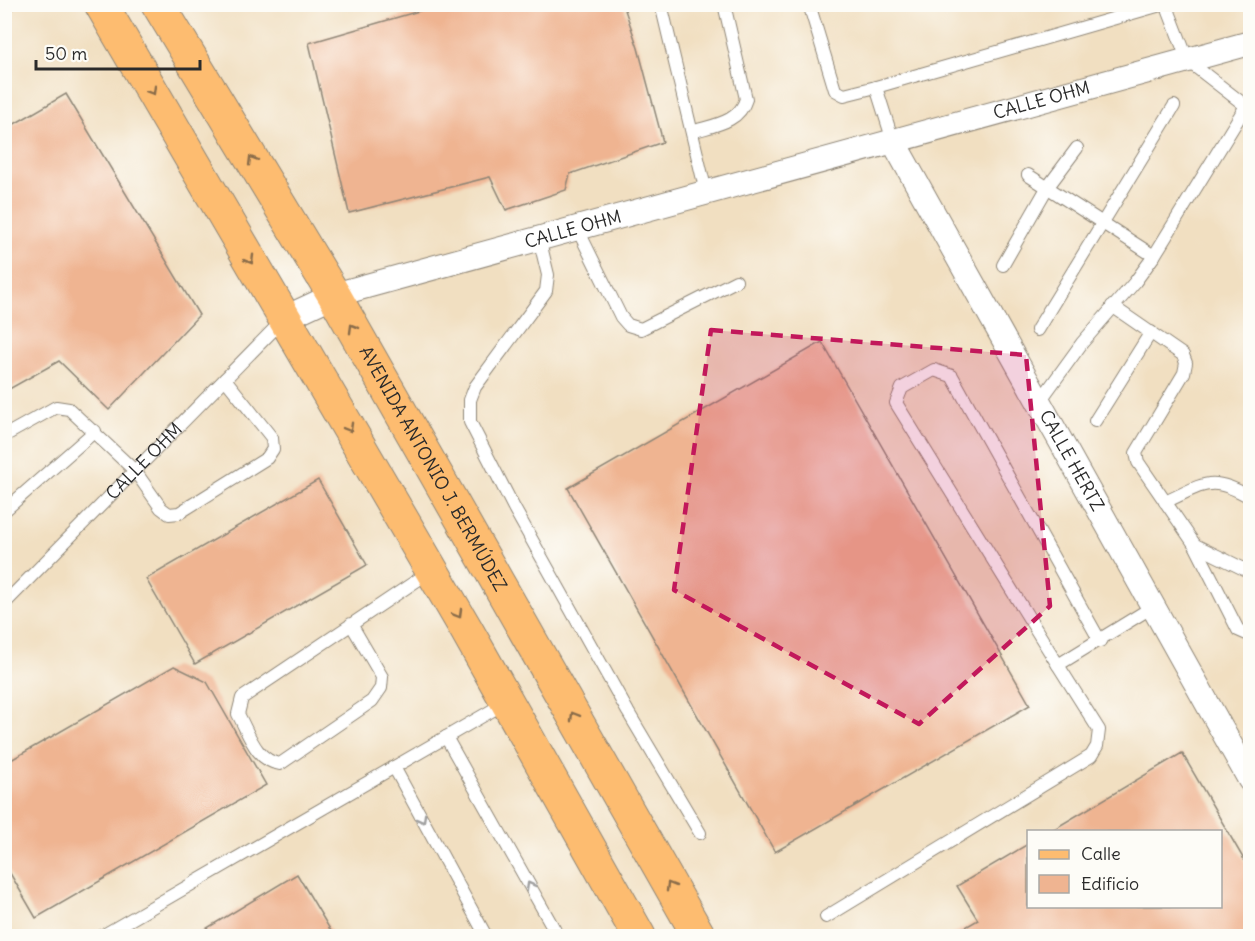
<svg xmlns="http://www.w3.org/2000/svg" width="1255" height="941" font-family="Delius,sans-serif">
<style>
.building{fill:#efb491}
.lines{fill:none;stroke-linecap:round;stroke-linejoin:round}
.lane-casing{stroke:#8e8576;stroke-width:14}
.street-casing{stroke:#8e8576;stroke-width:26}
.primary-casing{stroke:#8e8576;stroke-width:35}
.lane{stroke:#fff;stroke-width:12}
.street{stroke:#fff;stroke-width:24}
.primary{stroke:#fdbc70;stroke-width:33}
.oneway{stroke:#8a6c4a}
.oneway2{stroke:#a0a0a0}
.marked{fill:#c2185b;fill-opacity:0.2;stroke:#c2185b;stroke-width:4.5;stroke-dasharray:12 8;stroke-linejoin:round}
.labels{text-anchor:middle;stroke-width:6;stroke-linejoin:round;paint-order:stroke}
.street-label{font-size:18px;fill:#2b2b2b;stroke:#fdfcf7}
</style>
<rect width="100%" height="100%" fill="#fdfcf7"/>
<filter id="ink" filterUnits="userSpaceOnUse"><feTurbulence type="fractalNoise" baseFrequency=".0167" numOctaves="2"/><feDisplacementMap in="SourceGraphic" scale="12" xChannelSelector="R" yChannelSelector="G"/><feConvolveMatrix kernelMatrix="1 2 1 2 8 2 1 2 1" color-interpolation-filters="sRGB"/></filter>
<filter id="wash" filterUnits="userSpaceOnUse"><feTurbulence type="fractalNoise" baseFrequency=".008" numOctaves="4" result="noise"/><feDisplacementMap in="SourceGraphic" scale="24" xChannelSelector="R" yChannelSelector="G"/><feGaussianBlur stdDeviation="1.35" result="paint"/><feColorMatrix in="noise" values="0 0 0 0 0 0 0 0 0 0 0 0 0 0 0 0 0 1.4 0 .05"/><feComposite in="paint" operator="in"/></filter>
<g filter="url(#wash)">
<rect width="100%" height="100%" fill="#f1dfc1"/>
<g id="blocks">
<g class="building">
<polygon points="443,4 623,4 638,48 663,142 570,174 566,190 506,210 490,177 349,213 309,43"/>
<polygon points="66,94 199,315 109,410 59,361 4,392 4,130"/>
<polygon points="822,342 1030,705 775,852 568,488"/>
<polygon points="318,480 367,565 195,664 146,579"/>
<polygon points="174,666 207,682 266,785 36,918 4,863 4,764"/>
<polygon points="1182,753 1250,870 1250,936 950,936 978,920 957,886 1028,844 1028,906 1220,906 1220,832 1049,832"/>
<polygon points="297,874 334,936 194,936"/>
</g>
</g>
</g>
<g filter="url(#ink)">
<use href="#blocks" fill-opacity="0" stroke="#8e8576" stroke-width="1.5"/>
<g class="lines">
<g class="lane-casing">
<g id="lane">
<polyline points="661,4 706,192"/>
<polyline points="809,4 835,90 844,95 876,87"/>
<polyline points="1166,4 1188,61 1246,106 1250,103"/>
<polyline points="4,6 9,4"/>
<path d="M692,132c21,-7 47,-9 54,-33l-22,-95"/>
<polyline points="893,141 876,87 1164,4"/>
<polyline points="1028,175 1154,256"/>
<polyline points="577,228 621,317 628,325 641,329 736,281"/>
<polyline points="539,238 548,275 546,291 475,387 470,400 470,422 514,508 628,712 700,833"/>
<polyline points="1003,265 1047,188 1077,148"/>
<polyline points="1112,306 1183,355 1186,363 1184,373 1136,453 1138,462 1195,545 1238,630 1247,634 1250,632"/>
<polyline points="1037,330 1174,106"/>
<polyline points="1040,401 1082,343 1135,282 1154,256 1246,106"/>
<polyline points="1095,421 1151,332"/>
<polyline points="4,436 56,407 69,409 135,471 161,508 169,514 179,513 267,458 273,449 272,438 225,379"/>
<path d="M1165,502c40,-18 45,-28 85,-5"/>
<polyline points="4,511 95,431"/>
<polyline points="1195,545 1250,572"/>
<path id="s1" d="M4,604l279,-284"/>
<path d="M351,624l31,53 -1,11 -9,13 -92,63c-24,-3 -31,-30 -42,-50l4,-16 189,-127"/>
<polyline points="1058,665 896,403 902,388 934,370 952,376 1100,641"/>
<polyline points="446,737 558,936"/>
<polyline points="394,767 486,936"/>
<polyline points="826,917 1091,756 1097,746 1099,730 1058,665 1154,606"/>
<polyline points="102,936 505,703"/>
</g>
</g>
<g class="street-casing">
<g id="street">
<path id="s2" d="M893,141l357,639"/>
<path id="s3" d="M285,318l49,-23 916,-252"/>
</g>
</g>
<g class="primary-casing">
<g id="primary">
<polyline points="101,4 466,629 639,936"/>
<path id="s4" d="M158,4l176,291 365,641"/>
</g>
</g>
<use href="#lane" class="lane"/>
<use href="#street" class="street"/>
<use href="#primary" class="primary"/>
</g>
<defs><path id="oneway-chevron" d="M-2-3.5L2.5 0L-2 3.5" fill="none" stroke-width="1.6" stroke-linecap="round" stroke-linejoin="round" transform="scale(1.5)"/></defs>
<g class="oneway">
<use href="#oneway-chevron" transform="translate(152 91) rotate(60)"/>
<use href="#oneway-chevron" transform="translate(252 160) rotate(-121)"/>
<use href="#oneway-chevron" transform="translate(250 260) rotate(60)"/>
<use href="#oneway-chevron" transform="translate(353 328) rotate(-120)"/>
<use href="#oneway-chevron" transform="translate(349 428) rotate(60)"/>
<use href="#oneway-chevron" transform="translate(458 614) rotate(60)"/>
<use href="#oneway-chevron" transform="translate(574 716) rotate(-120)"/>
<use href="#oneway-chevron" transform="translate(670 886) rotate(-120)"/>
</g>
<g class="oneway2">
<use href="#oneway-chevron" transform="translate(422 819) rotate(61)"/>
<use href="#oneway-chevron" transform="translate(530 886) rotate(-119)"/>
</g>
</g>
<path class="marked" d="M711,330l315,25 24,251 -131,118 -245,-134z"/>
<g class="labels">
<g class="street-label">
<text dy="6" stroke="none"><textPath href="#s3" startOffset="788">CALLE OHM</textPath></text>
<text dy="6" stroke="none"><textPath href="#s3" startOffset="302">CALLE OHM</textPath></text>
<text dy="6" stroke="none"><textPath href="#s2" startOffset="366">CALLE HERTZ</textPath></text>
<text dy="6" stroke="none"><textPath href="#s1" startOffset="200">CALLE OHM</textPath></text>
<text dy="6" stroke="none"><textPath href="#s4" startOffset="540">AVENIDA ANTONIO J. BERMÚDEZ</textPath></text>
</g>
</g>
<rect width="1255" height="941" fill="none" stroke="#fdfcf7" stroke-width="24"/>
<rect x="1027" y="830" width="195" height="78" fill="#fdfcf7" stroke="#a9a8a5" stroke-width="1.5"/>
<rect x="1039" y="850" width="30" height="9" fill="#fdbc70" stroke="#a9a8a5" stroke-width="1.5"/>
<text x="1081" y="860" font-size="18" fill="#2b2b2b">Calle</text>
<rect x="1039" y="875" width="30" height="18" fill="#efb491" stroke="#a9a8a5" stroke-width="1.5"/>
<text x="1081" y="890" font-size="18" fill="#2b2b2b">Edificio</text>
<path d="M36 60v9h164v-9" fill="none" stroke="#2b2b2b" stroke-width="3"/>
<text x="45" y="60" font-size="18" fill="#2b2b2b" stroke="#fdfcf7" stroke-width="4.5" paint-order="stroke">50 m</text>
</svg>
